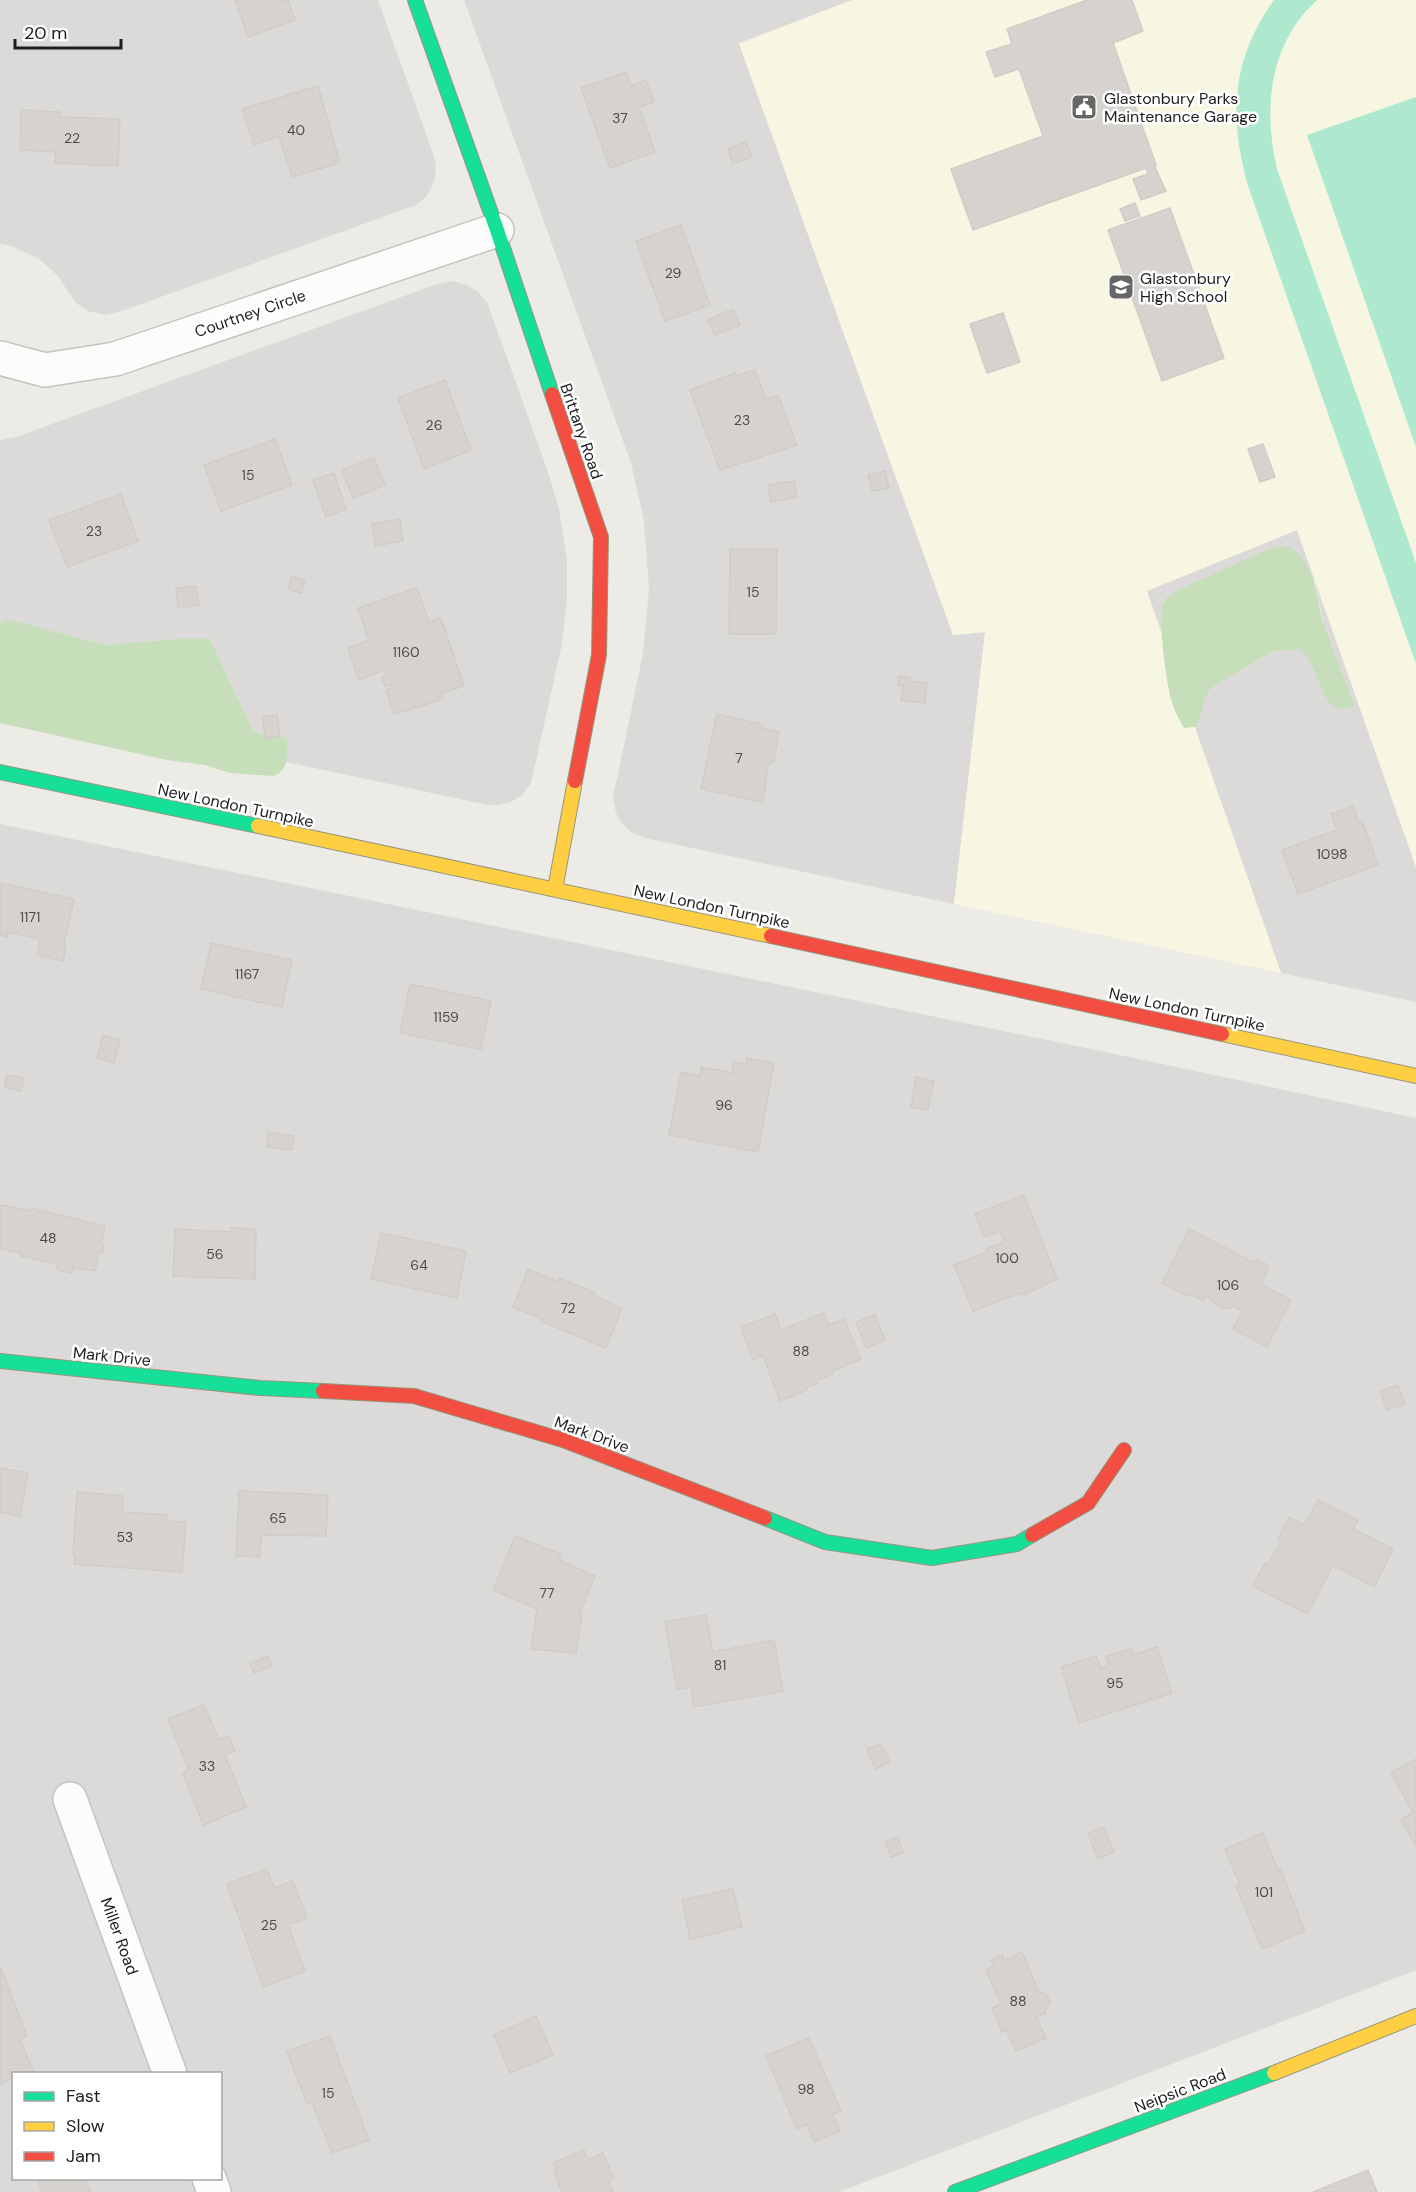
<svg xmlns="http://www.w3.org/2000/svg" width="1416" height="2192" font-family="'DM Sans',sans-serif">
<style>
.residential{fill:#dcdad8;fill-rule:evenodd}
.education{fill:#f7f6e2}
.forest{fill:#c6deb9}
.pitch{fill:#aee9cf}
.building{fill:#d6d3cf;stroke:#d0ccc7;stroke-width:1.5}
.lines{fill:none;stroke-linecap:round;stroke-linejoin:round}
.street-casing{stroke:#c5c4c2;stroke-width:36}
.fast-casing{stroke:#96977e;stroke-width:16}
.slow-casing{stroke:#96977e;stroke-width:16}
.jam-casing{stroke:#96977e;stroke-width:16}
.street{stroke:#fcfcfb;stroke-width:33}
.fast{stroke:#16e098;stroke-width:14}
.slow{stroke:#ffcf43;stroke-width:14}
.jam{stroke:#f24e42;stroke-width:14}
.labels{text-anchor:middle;stroke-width:5;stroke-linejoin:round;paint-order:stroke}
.number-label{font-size:14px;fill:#4c4b4a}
.poi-label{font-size:16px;fill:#1e1e1e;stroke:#fff;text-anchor:start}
.street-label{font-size:16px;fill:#1e1e1e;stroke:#fff}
</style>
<rect width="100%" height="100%" fill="#edebe6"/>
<g class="residential">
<polygon points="0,0 378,0 434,156 436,168 434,182 427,196 416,205 119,312 105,315 88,311 76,303 57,275 39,259 12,246 0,244"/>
<polygon points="464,0 852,0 739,43 953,635 985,632 954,904 645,838 631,832 622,824 616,813 613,798 643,653 649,589 644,521 631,463"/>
<polygon points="452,281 464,284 477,291 487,302 548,472 559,509 567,560 567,599 562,644 531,783 522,795 511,802 499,805 488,805 286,762 287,741 261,735 252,729 210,639 173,639 107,645 11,620 0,624 0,440 16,437 437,284"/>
<polygon points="1297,530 1416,867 1416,1002 1281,973 1195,727 1199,721 1207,693 1211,688 1273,652 1300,649 1305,652 1311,661 1323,694 1324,625 1315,582 1271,548 1169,595 1163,602 1163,638 1146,591"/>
<path d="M0,824l1101,227 315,67v852l-577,222h-839zM14,2074h206v104h-206z"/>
</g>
<polygon class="education" points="852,0 1416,0 1416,867 1297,530 1147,591 1281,973 954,904 985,632 953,635 739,44"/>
<g class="forest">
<path d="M1289,546c29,20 26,52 36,82 9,26 20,52 29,78 -35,16 -34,-43 -54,-57l-28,3 -61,36c-9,11 -7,27 -16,39l-11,1c-4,-8 -10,-17 -12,-26 -6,-19 -14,-80 -9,-98 2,-8 11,-12 17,-15l91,-41z"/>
<path d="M11,620l96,25 66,-6h37l42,90 9,6 21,1 5,5c0,14 2,29 -13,35l-44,-3 -25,-8 -38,-5 -167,-37v-99l3,-3z"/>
</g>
<g class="pitch">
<path d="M1274,0h43c-48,44 -54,109 -40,169l139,394v101l-168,-478c-19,-69 -17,-126 26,-186z"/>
<polygon points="1416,97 1416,447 1307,135"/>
</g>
<g class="building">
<polygon points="235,0 288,0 295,20 248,37"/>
<polygon points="1087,0 1132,0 1143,31 1113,43 1156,165 1154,165 1166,191 1141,200 1133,179 1148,174 1146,168 973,230 951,169 1043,136 1019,69 995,77 986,52 1012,44 1007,29"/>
<polygon points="626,72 631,86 646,80 654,102 639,107 655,152 610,168 581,88"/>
<polygon points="318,86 340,163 292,177 279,136 254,145 242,109"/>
<polygon points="21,110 60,112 60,117 120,119 118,166 55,163 55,152 20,150"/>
<polygon points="746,142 752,157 733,164 728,149"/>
<polygon points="1135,203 1140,216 1125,221 1120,209"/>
<polygon points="1170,208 1224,358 1162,381 1108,230"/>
<polygon points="681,225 710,305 665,321 636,241"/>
<polygon points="733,309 740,325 715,335 708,320"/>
<polygon points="1003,313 1020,362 987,373 970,324"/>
<polygon points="755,370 766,399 778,395 797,445 720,470 690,390 735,373 736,376"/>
<polygon points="445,380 471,450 424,469 398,398"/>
<polygon points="275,439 292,485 221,511 204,465"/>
<polygon points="1263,444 1275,477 1260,482 1248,449"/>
<polygon points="374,458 385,485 353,498 342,470"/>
<polygon points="885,471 889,488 872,491 868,475"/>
<polygon points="334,473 346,509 326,517 313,480"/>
<polygon points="794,481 797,497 771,502 768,485"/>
<polygon points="121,494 138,541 67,567 49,520"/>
<polygon points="400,519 403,541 375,546 372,524"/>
<polygon points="730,549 777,549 776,634 729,634"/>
<polygon points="292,576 305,580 301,593 288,589"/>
<polygon points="196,586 199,605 178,608 176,588"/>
<polygon points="417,588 429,622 441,618 464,686 442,693 444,699 394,714 386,690 392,688 390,684 385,686 382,677 386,676 385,670 359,680 348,648 369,640 358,608"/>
<polygon points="899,676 910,678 910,681 927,683 925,703 901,700 903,685 898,685"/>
<polygon points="717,714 764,725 763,728 779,732 774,760 771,763 768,763 763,802 701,789"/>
<polygon points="277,715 280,736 265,738 262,717"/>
<polygon points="1353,806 1359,822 1362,821 1378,865 1298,894 1282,850 1337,830 1331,814"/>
<polygon points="0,883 74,899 64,944 66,945 63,961 37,955 40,939 8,932 7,937 0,935"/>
<polygon points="211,943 292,960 282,1007 201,989"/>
<polygon points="410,984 491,1001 481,1049 400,1033"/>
<polygon points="103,1035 120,1040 114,1063 97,1058"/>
<polygon points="747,1058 774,1063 758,1152 669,1135 681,1072 700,1076 701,1067 732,1073 733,1062 746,1064"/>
<polygon points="7,1075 24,1078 21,1091 5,1087"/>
<polygon points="916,1077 934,1081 928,1110 911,1107"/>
<polygon points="268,1132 294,1136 292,1150 267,1147"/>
<polygon points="1024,1195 1057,1279 1024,1295 1023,1293 1004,1299 973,1311 954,1265 987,1252 986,1249 1004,1242 1000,1231 984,1237 975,1214"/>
<polygon points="0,1205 30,1211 30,1208 105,1226 101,1244 104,1245 103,1252 100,1251 95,1271 73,1267 72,1273 57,1270 58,1264 20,1256 21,1253 0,1249"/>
<polygon points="231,1228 256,1229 255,1279 173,1276 175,1229 231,1232"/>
<polygon points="1189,1229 1253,1262 1257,1260 1266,1264 1269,1269 1261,1284 1291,1300 1267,1347 1233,1329 1242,1311 1231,1305 1230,1308 1223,1308 1213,1302 1212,1299 1206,1295 1203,1301 1188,1293 1187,1296 1162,1283"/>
<polygon points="381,1233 466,1251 457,1298 371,1279"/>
<polygon points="528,1269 558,1282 559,1278 596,1293 595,1296 622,1308 606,1348 541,1321 542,1319 513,1307"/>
<polygon points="824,1313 829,1325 844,1319 861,1359 832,1371 833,1374 816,1381 817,1384 806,1387 807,1390 780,1401 763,1356 753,1360 741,1327 775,1314 781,1330"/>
<polygon points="875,1315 885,1340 866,1348 856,1322"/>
<polygon points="1398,1385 1405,1404 1387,1410 1380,1391"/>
<polygon points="0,1468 28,1473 20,1516 0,1512"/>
<polygon points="239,1491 328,1495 326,1536 261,1535 260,1557 236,1556"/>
<polygon points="77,1492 123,1496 122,1512 167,1515 167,1521 186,1522 182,1572 74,1564 75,1556 73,1555"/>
<polygon points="1318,1500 1358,1520 1353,1529 1393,1549 1374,1587 1333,1565 1308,1614 1253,1586 1265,1563 1268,1565 1281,1541 1278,1539 1289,1517 1304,1525"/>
<polygon points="515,1536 561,1554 559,1560 595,1576 579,1615 582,1615 576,1653 531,1649 537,1609 493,1590"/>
<polygon points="706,1615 713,1652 774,1640 783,1691 694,1707 691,1687 677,1689 665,1622"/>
<polygon points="1157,1647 1172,1693 1079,1723 1061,1667 1096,1656 1101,1668 1109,1665 1106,1656 1131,1649 1133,1655"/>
<polygon points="268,1656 272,1666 254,1673 250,1663"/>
<polygon points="204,1705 219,1740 229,1736 235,1751 225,1755 246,1807 203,1825 183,1773 189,1770 168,1719"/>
<polygon points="881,1744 890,1762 875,1769 867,1749"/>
<polygon points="1416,1759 1416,1846 1401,1820 1413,1812 1391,1773"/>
<polygon points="1104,1827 1114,1852 1098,1859 1088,1833"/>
<polygon points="1263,1833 1278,1870 1280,1868 1305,1931 1262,1949 1236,1886 1240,1885 1225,1849"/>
<polygon points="898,1837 903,1853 891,1857 885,1842"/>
<polygon points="267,1869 274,1888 293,1881 307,1918 288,1925 305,1971 263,1987 227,1884"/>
<polygon points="733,1889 742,1927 690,1939 682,1900"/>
<polygon points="1022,1952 1039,1992 1046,1994 1050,2002 1047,2008 1044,2010 1046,2013 1036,2017 1046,2038 1016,2051 1006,2030 1002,2032 992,2008 1001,2004 986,1970 994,1966 991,1960 1002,1955 1004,1961"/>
<polygon points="1,1968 27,2036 20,2039 33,2071 27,2074 14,2074 14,2078 0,2084"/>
<polygon points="536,2016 553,2055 510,2073 494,2035"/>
<polygon points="330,2036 369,2140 332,2153 312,2102 307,2104 287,2051"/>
<polygon points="809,2038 841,2111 833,2114 840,2131 814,2142 807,2124 797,2129 766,2056"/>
<polygon points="584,2150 588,2160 603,2153 614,2179 609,2181 613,2192 562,2192 554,2173 557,2172 553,2163"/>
<polygon points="1368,2170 1377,2192 1313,2192"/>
<polygon points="37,2178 85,2178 90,2192 42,2192"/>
</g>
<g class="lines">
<g class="street-casing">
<g id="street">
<polyline points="0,358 45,370 115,359 497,230"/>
<polyline points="70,1799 170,2074"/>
<polyline points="209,2178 214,2192"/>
</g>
</g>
<g class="fast-casing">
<g id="fast">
<polyline points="415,0 497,230 552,394"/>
<polyline points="0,772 258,826"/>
<polyline points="0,1361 260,1388 323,1391"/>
<polyline points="765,1518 825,1542 932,1558 1017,1544 1032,1535"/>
<polyline points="955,2192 1274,2073"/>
</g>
</g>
<g class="slow-casing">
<g id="slow">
<polyline points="258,826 771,936"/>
<polyline points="555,889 575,781"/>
<polyline points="1222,1034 1416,1076"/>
<polyline points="1274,2073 1416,2016"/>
</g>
</g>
<g class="jam-casing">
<g id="jam">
<polyline points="552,394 601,537 599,655 575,781"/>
<polyline points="771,936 1222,1034"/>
<polyline points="323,1391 414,1396 563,1440 765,1518"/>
<polyline points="1032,1535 1088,1503 1124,1450"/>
</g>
</g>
<use href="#street" class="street"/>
<use href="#fast" class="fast"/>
<use href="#slow" class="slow"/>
<use href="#jam" class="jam"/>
</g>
<defs>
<g id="civic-square" transform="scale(1.35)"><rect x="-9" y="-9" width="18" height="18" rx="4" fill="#666664" stroke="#fff"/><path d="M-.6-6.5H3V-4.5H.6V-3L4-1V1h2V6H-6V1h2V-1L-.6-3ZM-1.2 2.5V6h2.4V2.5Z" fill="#fff"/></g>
<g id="school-square" transform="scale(1.35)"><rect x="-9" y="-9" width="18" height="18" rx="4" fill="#666664" stroke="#fff"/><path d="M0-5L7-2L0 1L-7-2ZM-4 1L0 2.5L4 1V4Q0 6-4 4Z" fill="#fff"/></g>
</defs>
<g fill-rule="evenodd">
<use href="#civic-square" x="1084" y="107"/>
<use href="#school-square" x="1121" y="287"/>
</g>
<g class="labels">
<g class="number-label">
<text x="620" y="123">37</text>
<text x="296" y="135">40</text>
<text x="72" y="143">22</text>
<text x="673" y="278">29</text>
<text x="742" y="425">23</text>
<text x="434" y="430">26</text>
<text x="248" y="480">15</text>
<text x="94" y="536">23</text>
<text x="753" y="597">15</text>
<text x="406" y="657">1160</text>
<text x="739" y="763">7</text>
<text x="1332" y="859">1098</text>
<text x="30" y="922">1171</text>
<text x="247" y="979">1167</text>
<text x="446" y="1022">1159</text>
<text x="724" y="1110">96</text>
<text x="48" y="1243">48</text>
<text x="215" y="1259">56</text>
<text x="1007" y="1263">100</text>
<text x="419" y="1270">64</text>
<text x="1228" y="1290">106</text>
<text x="568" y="1313">72</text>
<text x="801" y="1356">88</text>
<text x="278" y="1523">65</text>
<text x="125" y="1542">53</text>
<text x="547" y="1598">77</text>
<text x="720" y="1670">81</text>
<text x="1115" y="1688">95</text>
<text x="207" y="1771">33</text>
<text x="1264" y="1897">101</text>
<text x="269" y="1930">25</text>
<text x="1018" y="2006">88</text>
<text x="806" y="2094">98</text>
<text x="328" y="2098">15</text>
</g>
<g class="poi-label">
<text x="1104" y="104">Glastonbury Parks<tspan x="1104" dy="18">Maintenance Garage</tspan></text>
<text x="1140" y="284">Glastonbury<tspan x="1140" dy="18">High School</tspan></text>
</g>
<g class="street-label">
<text transform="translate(250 313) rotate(-19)" y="6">Courtney Circle</text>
<text transform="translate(582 431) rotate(71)" y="6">Brittany Road</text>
<text transform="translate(236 805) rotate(12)" y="6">New London Turnpike</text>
<text transform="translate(712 906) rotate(12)" y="6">New London Turnpike</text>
<text transform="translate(1187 1009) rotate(12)" y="6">New London Turnpike</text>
<text transform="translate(112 1356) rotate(6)" y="6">Mark Drive</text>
<text transform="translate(592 1434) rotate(20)" y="6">Mark Drive</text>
<text transform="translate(120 1936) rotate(70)" y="6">Miller Road</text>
<text transform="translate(1180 2090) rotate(-21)" y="6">Neipsic Road</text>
</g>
</g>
<rect x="12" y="2072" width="210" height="108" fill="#ffffff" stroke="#a5a5a5" stroke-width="1.5"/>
<rect x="24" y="2092" width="30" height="9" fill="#16e098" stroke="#a5a5a5" stroke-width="1.5"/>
<text x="66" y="2102" font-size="18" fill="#1e1e1e">Fast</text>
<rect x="24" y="2122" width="30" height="9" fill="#ffcf43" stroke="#a5a5a5" stroke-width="1.5"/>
<text x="66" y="2132" font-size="18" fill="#1e1e1e">Slow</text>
<rect x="24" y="2152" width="30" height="9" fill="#f24e42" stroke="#a5a5a5" stroke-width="1.5"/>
<text x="66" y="2162" font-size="18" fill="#1e1e1e">Jam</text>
<path d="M15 39v9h106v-9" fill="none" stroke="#1e1e1e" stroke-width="3"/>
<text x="24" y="39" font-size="18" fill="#1e1e1e" stroke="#ffffff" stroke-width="4.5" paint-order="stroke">20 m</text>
</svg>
